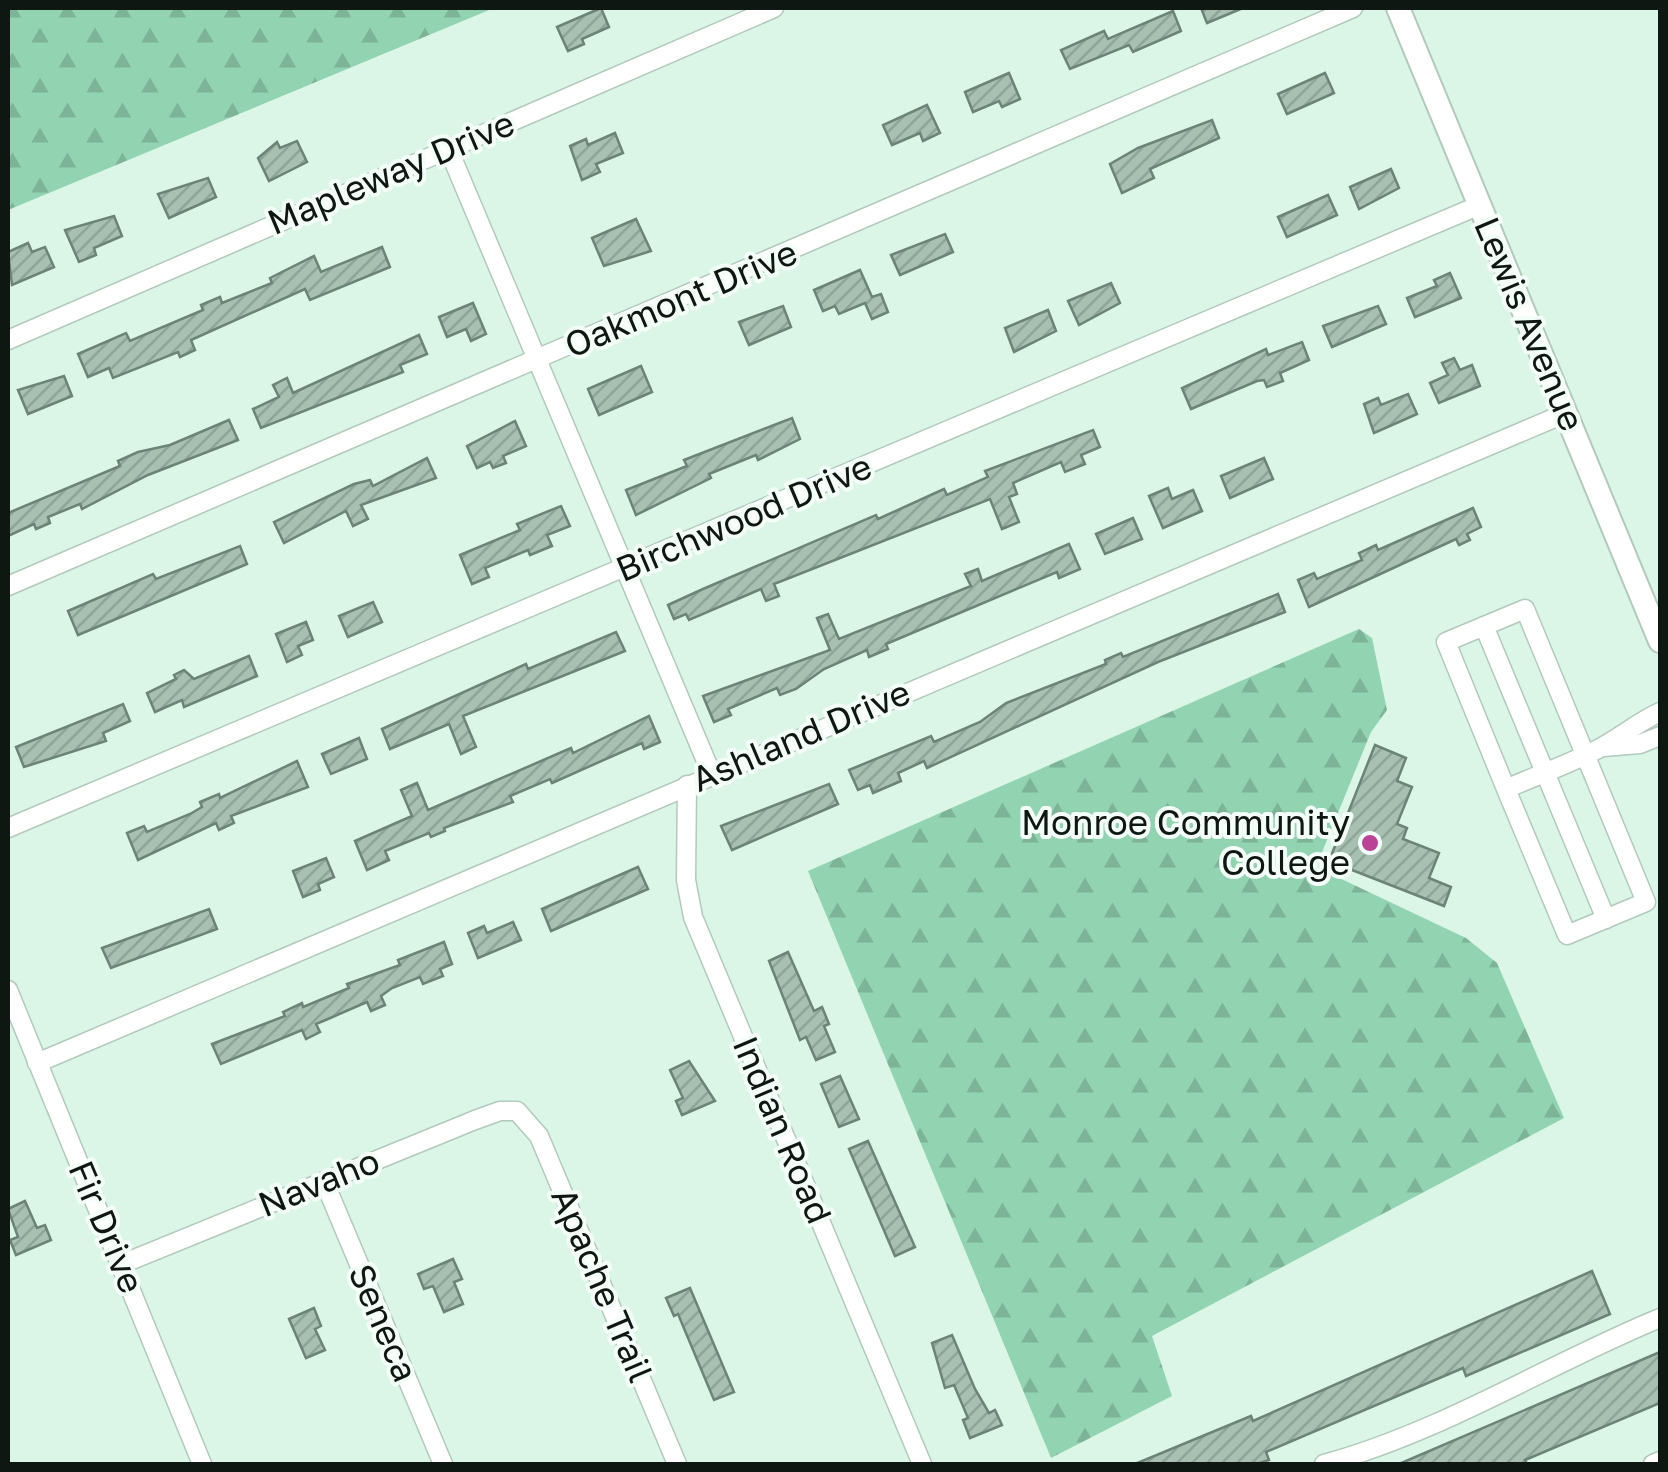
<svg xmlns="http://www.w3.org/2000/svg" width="1668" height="1472" font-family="'Golos Text',sans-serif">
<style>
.forest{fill:url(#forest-firs)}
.building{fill:url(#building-hatch);stroke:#6c8377;stroke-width:2.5}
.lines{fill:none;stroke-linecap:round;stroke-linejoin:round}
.minor-casing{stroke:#b1cabc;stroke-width:21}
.major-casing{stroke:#b1cabc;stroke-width:26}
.minor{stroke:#fff;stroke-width:18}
.major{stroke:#fff;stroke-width:22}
.poi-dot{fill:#bb4397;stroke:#f4fef8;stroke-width:4}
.labels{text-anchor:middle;stroke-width:8;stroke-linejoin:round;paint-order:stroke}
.street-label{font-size:35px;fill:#0e1712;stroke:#f4fef8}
.poi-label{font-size:35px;fill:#0e1712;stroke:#f4fef8;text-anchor:end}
</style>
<defs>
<pattern id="forest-firs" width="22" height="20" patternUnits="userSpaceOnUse" patternTransform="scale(2.5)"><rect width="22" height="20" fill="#92d3b2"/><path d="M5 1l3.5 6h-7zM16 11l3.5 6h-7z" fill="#7db498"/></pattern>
<pattern id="building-hatch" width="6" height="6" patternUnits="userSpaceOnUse" patternTransform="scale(2.5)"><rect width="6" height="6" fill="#a7c0b2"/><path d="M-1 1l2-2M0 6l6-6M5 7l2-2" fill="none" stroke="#8fa498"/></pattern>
</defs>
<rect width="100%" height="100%" fill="#dbf6e7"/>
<g class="forest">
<polygon points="8,8 494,8 8,210"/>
<polygon points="1359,629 1372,638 1387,710 1371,732 1316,867 1466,938 1497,963 1564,1118 1152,1336 1172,1396 1051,1458 808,871"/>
</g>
<g class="building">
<polygon points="601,8 609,27 582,39 584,44 568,51 557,27"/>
<polygon points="1201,8 1243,8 1207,23"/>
<polygon points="1173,11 1181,31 1133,52 1129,45 1070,69 1061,50 1104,31 1108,39"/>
<polygon points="1009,73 1020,99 1002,107 999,101 973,112 965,92"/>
<polygon points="1325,73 1334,93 1287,114 1278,94"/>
<polygon points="927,105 940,133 923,141 920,133 892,145 883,125"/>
<polygon points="1212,120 1219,138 1150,169 1154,178 1122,193 1110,164 1138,148"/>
<polygon points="615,133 623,153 596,164 600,172 582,180 570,146 586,139 588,145"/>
<polygon points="297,141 307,162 269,181 258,158 277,142 280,148"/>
<polygon points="1391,169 1399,188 1359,209 1350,187"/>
<polygon points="208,178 216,197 169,218 158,194"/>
<polygon points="1328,195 1337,215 1287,237 1278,217"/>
<polygon points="114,216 122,236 94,248 96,255 79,262 65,230"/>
<polygon points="636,219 651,251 604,266 592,238"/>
<polygon points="945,234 953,252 900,275 891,255"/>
<polygon points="28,243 32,252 45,247 54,267 12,285 8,252"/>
<polygon points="382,247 390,267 310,300 305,289 191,340 195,350 180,357 178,352 113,378 109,368 88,377 78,354 126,333 130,341 203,310 201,305 220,297 222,303 272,283 270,278 314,256 321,272"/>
<polygon points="860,270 872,297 881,294 888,312 872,319 865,303 839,314 835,306 823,311 814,290"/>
<polygon points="1450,273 1461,298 1415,317 1407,298 1437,286 1434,280"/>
<polygon points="1111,283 1120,303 1079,325 1068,301"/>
<polygon points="473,303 486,334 471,341 466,329 447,337 439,317"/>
<polygon points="783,306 791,327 749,345 739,322"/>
<polygon points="1378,306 1386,324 1332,347 1323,326"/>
<polygon points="1048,310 1056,331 1014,352 1005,328"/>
<polygon points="419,335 427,354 400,365 403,372 261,428 253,409 279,397 273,385 287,378 293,393"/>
<polygon points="1302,342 1309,360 1280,373 1283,381 1267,387 1264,380 1257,381 1191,409 1182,388 1266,349 1268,355"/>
<polygon points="1454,358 1460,370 1472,365 1480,386 1439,403 1430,383 1448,375 1442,363"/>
<polygon points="641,366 652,392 599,415 588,389"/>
<polygon points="64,376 72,396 28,414 18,390"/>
<polygon points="1408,394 1417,414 1374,433 1364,404 1378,398 1381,405"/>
<polygon points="792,418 800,439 758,460 756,455 709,474 711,478 636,515 626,490 687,466 684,460"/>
<polygon points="229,420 238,440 148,475 82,509 80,504 48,517 50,523 36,529 34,524 8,536 8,513 120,466 118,461 138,452 170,445"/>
<polygon points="515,421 526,446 503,456 506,463 493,468 490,462 477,468 467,446"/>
<polygon points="1093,430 1100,447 1081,455 1085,464 1065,472 1061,462 1013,483 1017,494 1009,497 1019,522 1002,529 990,499 774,584 779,596 766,601 761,589 689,620 686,614 674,619 668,605 703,589 876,515 878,519 944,489 947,495 988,477 985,471"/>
<polygon points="427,458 436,478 361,505 368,519 353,526 346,511 284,543 274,522 354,484 370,480 373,486"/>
<polygon points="1264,458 1273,479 1230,498 1221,476"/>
<polygon points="1168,488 1172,499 1193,490 1202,511 1163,528 1149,496"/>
<polygon points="561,506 570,526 547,535 552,546 530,555 528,550 485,568 489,577 472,584 460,555 520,530 517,524"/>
<polygon points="1473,508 1481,527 1467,534 1470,540 1459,545 1456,539 1309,607 1298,580 1314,573 1317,579 1362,560 1359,553 1376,545 1378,550"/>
<polygon points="1133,518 1142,539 1105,554 1096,534"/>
<polygon points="1069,544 1080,569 1059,578 1057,572 886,644 888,649 869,657 867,650 824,669 796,689 780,695 777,688 728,709 731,715 714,722 703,696 830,650 817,618 828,614 839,639 971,586 965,574 978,569 982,581"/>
<polygon points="240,546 247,564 78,635 68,611 153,574 156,579"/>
<polygon points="1278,594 1285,612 1158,662 927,768 924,761 898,773 901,781 873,793 870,785 858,790 849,770 931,736 934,742 980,722 1006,703 1106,664 1105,660 1121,653 1123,657"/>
<polygon points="373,602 382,622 348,637 339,616"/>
<polygon points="306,622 313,640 298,646 302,655 287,662 276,634"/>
<polygon points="616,632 625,651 463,716 476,747 461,754 449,724 390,749 382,729 526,664 528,669"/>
<polygon points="249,656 257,676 184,707 182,700 155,712 147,693 176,679 174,675 184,670 194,679"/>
<polygon points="123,704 130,721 103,733 106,741 24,767 16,747"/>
<polygon points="649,716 660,742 644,749 642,743 552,783 550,779 510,796 513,802 444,828 445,831 431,837 429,833 385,851 389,860 367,870 355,841 412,816 401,790 417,783 428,810 571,748 573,753"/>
<polygon points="359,738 367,759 331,774 322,754"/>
<polygon points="1375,745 1406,758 1397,781 1412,787 1397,824 1407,828 1403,839 1439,853 1429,878 1451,887 1444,906 1329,861"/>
<polygon points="297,761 308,787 231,816 234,823 219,830 216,823 138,860 127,833 144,826 147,832 190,814 202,807 200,802 219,794 220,798"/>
<polygon points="829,784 838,804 732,850 721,826"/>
<polygon points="326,858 334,877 318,884 320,890 303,897 293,871"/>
<polygon points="638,867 648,889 551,931 542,909"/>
<polygon points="209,909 217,929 111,968 102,948"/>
<polygon points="513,922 521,940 478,958 468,933 484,926 487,933"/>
<polygon points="444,942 452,964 440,969 443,976 423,984 420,977 392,988 381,996 385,1005 371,1011 367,1002 328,1019 316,1024 320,1032 306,1039 302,1030 221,1064 212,1044 285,1016 283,1012 302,1003 303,1007 349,988 347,984 400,965 398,960"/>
<polygon points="788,952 814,1011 822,1007 829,1024 824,1026 835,1052 816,1060 806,1037 800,1040 769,961"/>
<polygon points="689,1061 715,1101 682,1115 676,1101 683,1098 670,1070"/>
<polygon points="840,1076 859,1119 839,1127 821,1084"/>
<polygon points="868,1141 915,1247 895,1256 849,1149"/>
<polygon points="25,1201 37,1228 45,1225 51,1240 16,1255 10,1240 18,1237 8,1209"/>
<polygon points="453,1259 462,1279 454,1282 463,1304 444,1312 433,1286 424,1289 418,1274"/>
<polygon points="1592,1271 1610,1314 1466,1376 1463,1368 1266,1452 1269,1460 1257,1464 1135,1464 1251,1416 1253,1421"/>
<polygon points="690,1288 734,1392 714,1400 678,1314 674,1316 666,1298"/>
<polygon points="314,1308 321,1326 315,1329 325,1350 306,1358 289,1319"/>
<polygon points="952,1335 975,1389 989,1413 995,1410 1002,1425 970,1438 963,1420 968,1418 954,1385 945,1388 932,1343"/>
<polygon points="1660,1352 1660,1403 1525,1460 1527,1464 1399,1464"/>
</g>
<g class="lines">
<g class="minor-casing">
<g id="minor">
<polyline points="448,148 712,775"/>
<polyline points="8,340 774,8"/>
<polyline points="8,586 1353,8"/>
<polyline points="1484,626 1606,919"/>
<polyline points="1603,747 1640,744 1660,736"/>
<polyline points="687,785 686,880 693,917 922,1464"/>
<path d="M1506,789l61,146 79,-33 -121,-293 -79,33 60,147c31,-14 64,-25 94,-41 21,-11 38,-26 60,-36"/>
<polyline points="8,828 1480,205"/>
<polyline points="8,990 202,1464"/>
<polyline points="37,1063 1566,413"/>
<polyline points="324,1181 443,1464"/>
<polyline points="122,1264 475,1120 500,1111 517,1111 539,1136 677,1464"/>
<path d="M1324,1464c118,-32 224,-100 336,-146"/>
<polyline points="1653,1464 1660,1461"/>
</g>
</g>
<g class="major-casing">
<polyline id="major" points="1398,8 1660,641"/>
</g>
<use href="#minor" class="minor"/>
<use href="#major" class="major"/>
</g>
<circle class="poi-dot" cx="1370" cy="843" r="10"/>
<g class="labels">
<g class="street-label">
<text transform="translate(391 173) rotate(-23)" y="12">Mapleway Drive</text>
<text transform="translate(681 299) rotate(-23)" y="12">Oakmont Drive</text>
<text transform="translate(1529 324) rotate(67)" y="12">Lewis Avenue</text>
<text transform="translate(744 518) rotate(-23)" y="12">Birchwood Drive</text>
<text transform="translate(801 736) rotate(-23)" y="12">Ashland Drive</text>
<text transform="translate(782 1130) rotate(67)" y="12">Indian Road</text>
<text transform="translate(319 1183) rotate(-22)" y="12">Navaho</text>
<text transform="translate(106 1227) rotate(67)" y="12">Fir Drive</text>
<text transform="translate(602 1285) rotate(67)" y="12">Apache Trail</text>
<text transform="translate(383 1323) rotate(67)" y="12">Seneca</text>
</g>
<g class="poi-label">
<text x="1350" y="835">Monroe Community<tspan x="1350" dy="40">College</tspan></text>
</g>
</g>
<rect width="1668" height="1472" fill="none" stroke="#0e1712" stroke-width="20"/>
</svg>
